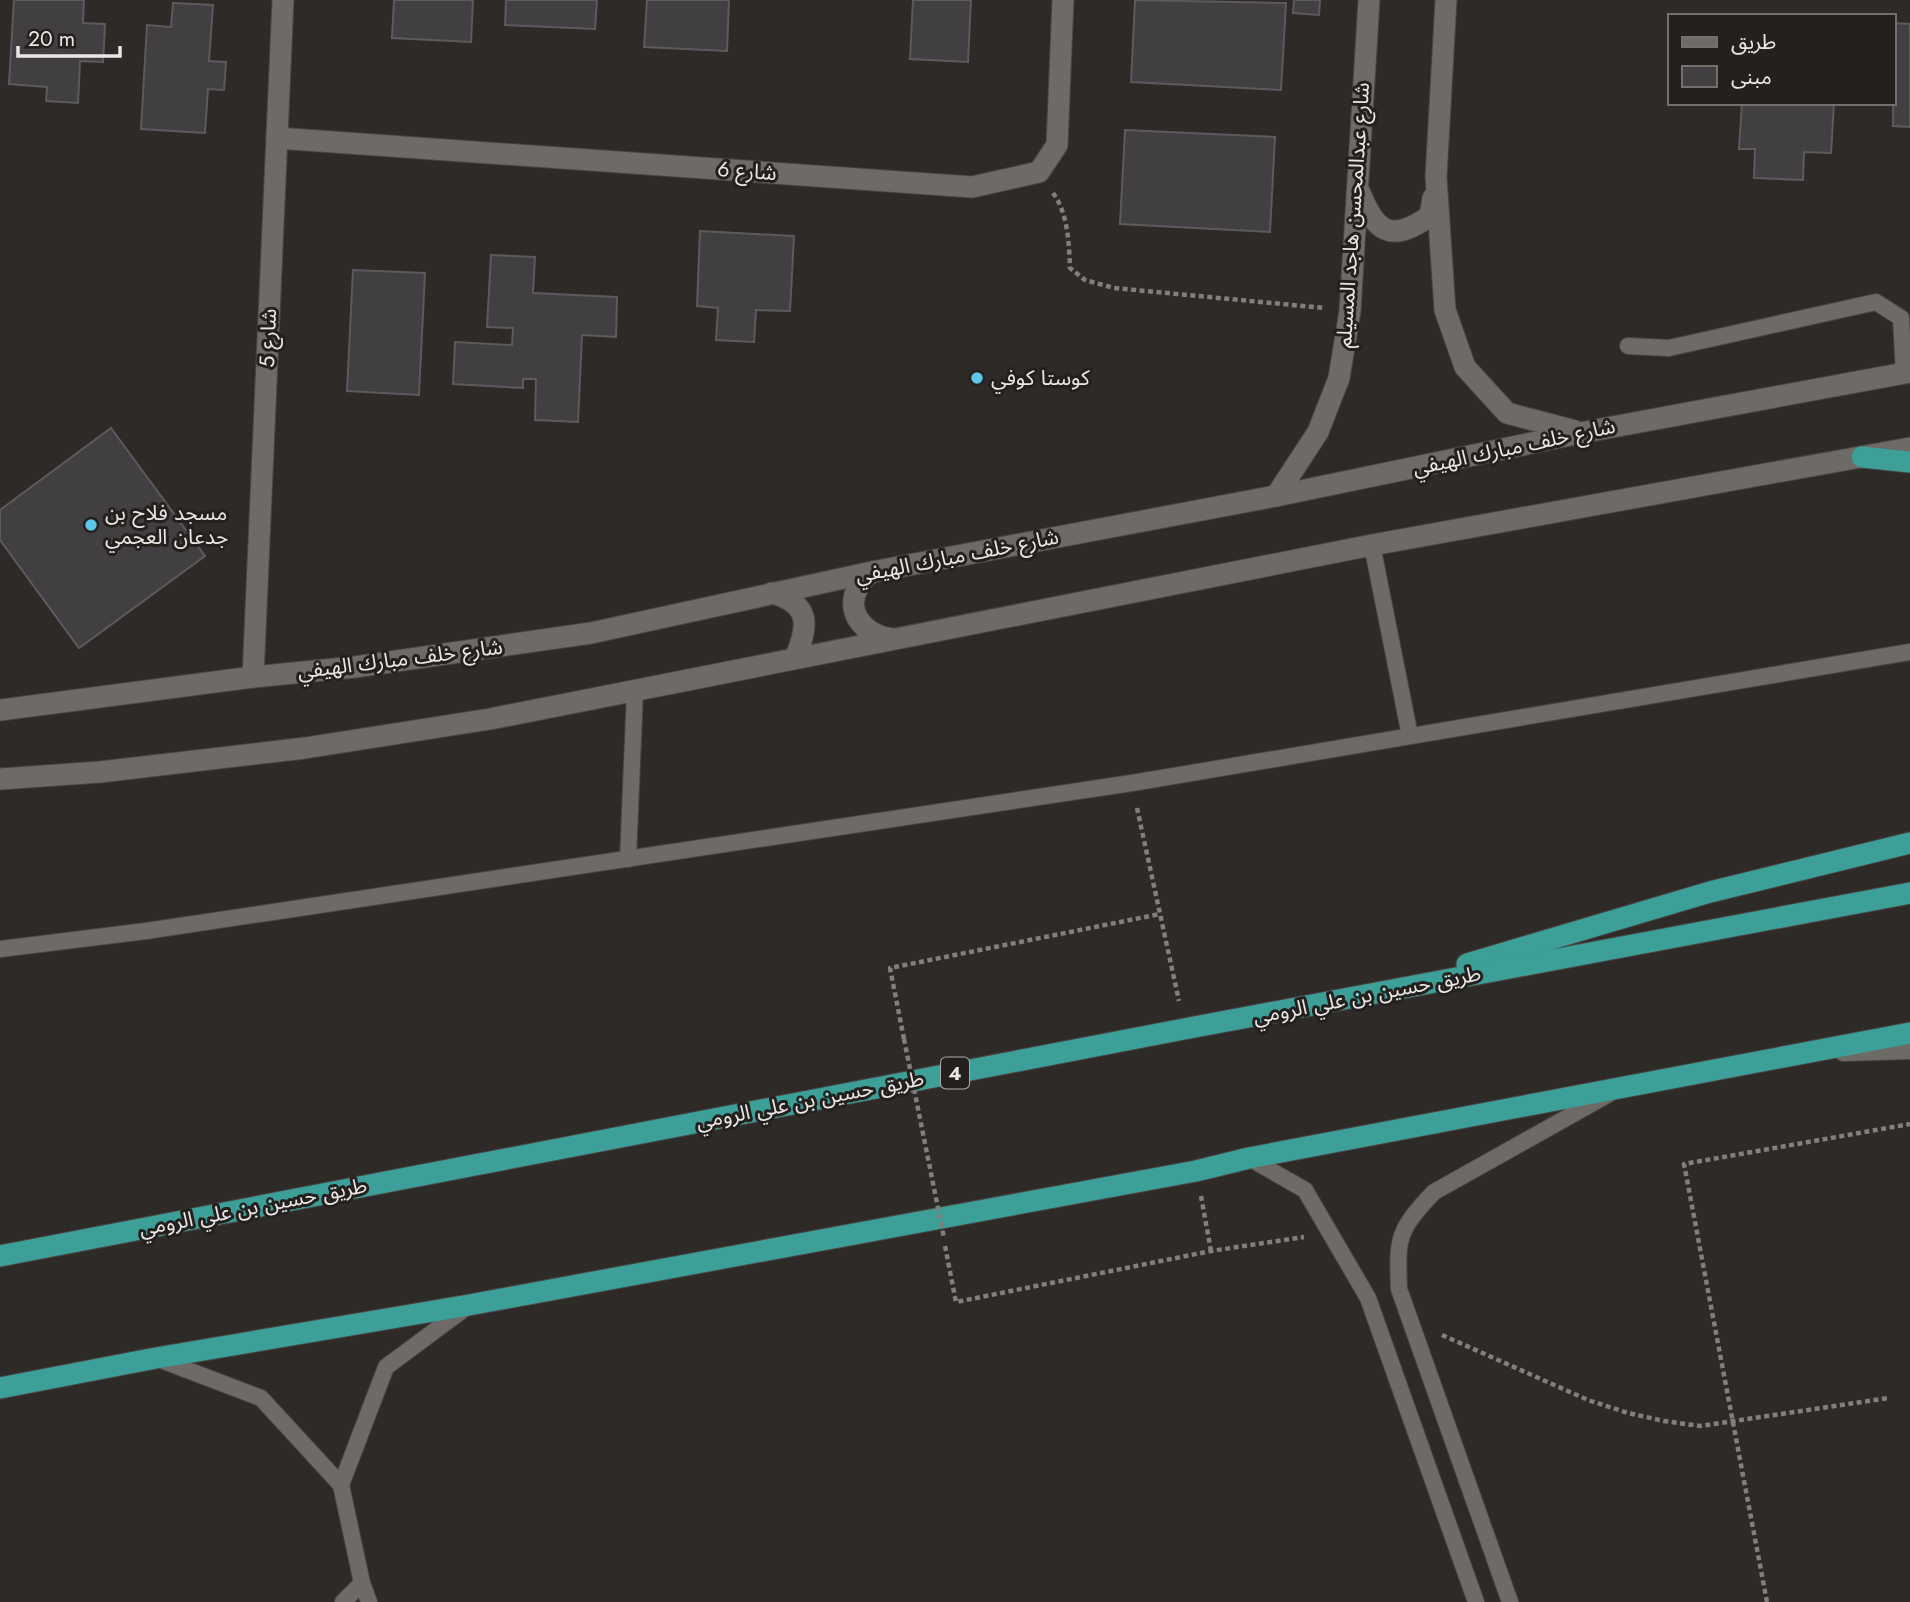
<svg xmlns="http://www.w3.org/2000/svg" width="1910" height="1602" font-family="Jost,'Noto Sans Arabic',sans-serif">
<style>
.building{fill:#413f42;stroke:#5c5a5d;stroke-width:2}
.lines{fill:none;stroke-linecap:round;stroke-linejoin:round}
.service-casing{stroke:#494544;stroke-width:18}
.minor-casing{stroke:#494544;stroke-width:23}
.tertiary-casing{stroke:#494544;stroke-width:23}
.trunk-casing{stroke:#494544;stroke-width:23}
.path{stroke:#827f7d;stroke-width:4.5;stroke-dasharray:5 3.5;stroke-linecap:butt}
.service{stroke:#6e6a68;stroke-width:16}
.minor{stroke:#6e6a68;stroke-width:21}
.tertiary{stroke:#6e6a68;stroke-width:21}
.trunk{stroke:#3c9f98;stroke-width:21}
.path-bridge{stroke:#827f7d;stroke-width:4.5;stroke-dasharray:5 3.5;stroke-linecap:butt}
.poi-dot{fill:#5cc7e8;stroke:#24201e;stroke-width:2.5}
.labels{text-anchor:middle;stroke-width:6;stroke-linejoin:round;paint-order:stroke}
.shield{fill:#24201e;stroke:#afabaa;stroke-width:2}
.shield-label{font-size:19px;font-weight:bold;fill:#eae7e6}
.street-label{font-size:21px;fill:#eae7e6;stroke:#24201e}
.poi-label{font-size:21px;fill:#eae7e6;stroke:#24201e;text-anchor:start}
</style>
<rect width="100%" height="100%" fill="#2d2a28"/>
<g class="building">
<polygon points="14,0 84,0 83,23 105,24 103,62 80,61 78,103 46,101 47,87 9,84"/>
<polygon points="394,0 473,0 471,42 392,38"/>
<polygon points="506,0 597,0 595,29 505,25"/>
<polygon points="647,0 729,0 727,51 644,47"/>
<polygon points="913,0 971,0 968,62 910,59"/>
<polygon points="1135,0 1286,3 1281,90 1131,82"/>
<polygon points="1294,0 1320,0 1319,15 1293,13"/>
<polygon points="173,3 213,5 209,61 226,62 224,90 208,89 205,133 141,129 147,25 171,27"/>
<polygon points="1894,23 1910,24 1910,127 1893,126"/>
<polygon points="1742,103 1834,103 1831,153 1804,152 1803,180 1754,178 1755,149 1739,149"/>
<polygon points="1125,130 1275,137 1270,232 1120,224"/>
<polygon points="700,231 794,236 790,311 756,310 754,342 716,340 718,308 697,306"/>
<polygon points="491,255 535,257 533,293 617,297 616,337 582,335 578,422 535,420 536,379 523,379 523,388 453,384 455,342 512,345 513,328 487,327"/>
<polygon points="353,270 425,273 419,395 347,391"/>
<polygon points="111,428 205,556 79,648 0,540 0,510"/>
</g>
<g class="lines">
<g class="service-casing">
<g id="service">
<polyline points="1628,346 1669,348 1876,302 1901,318 1904,374"/>
<polyline points="1372,545 1410,736"/>
<polyline points="628,859 635,691"/>
<polyline points="0,949 146,931 1132,783 1910,652"/>
<polyline points="1843,1053 1910,1051"/>
<polyline points="1249,1158 1305,1190 1368,1298 1476,1602"/>
<polyline points="156,1358 261,1398 341,1485 362,1583 369,1602"/>
<polyline points="341,1485 386,1367 468,1306"/>
<polyline points="343,1602 362,1583"/>
<path d="M1510,1602l-111,-313c-2,-51 -2,-58 35,-97l175,-98"/>
</g>
</g>
<g class="minor-casing">
<g id="minor">
<polyline points="277,138 972,187 1039,172 1057,145 1063,0"/>
<polyline points="253,677 283,0"/>
</g>
</g>
<g class="tertiary-casing">
<g id="tertiary">
<polyline points="1446,0 1436,177 1445,310 1465,367 1507,413 1575,431"/>
<path d="M1360,193c16,40 31,50 70,23l3,-18"/>
<polyline points="1276,496 1318,432 1339,378 1350,311 1369,0"/>
<path d="M872,572c-4,3 -9,7 -12,12 -18,27 5,52 32,55"/>
<path d="M772,593c39,11 37,33 23,65"/>
<polyline points="0,710 253,677 355,667 591,633 872,572 1276,496 1580,433 1910,372"/>
<polyline points="0,779 100,772 305,748 490,719 1372,545 1910,448"/>
</g>
</g>
<g class="trunk-casing">
<g id="trunk">
<polyline points="1862,457 1910,462"/>
<polyline points="1467,964 1710,892 1910,843"/>
<polyline points="0,1256 1184,1029 1910,893"/>
<polyline points="0,1388 156,1358 469,1305 1196,1171 1249,1158 1910,1033"/>
</g>
</g>
<g class="path">
<path d="M1053,193c15,20 16,51 17,75l15,12 29,8 210,20"/>
<polyline points="1137,808 1179,1001"/>
<polyline points="904,1039 890,968 1160,914"/>
<polyline points="1201,1196 1211,1251"/>
<polyline points="945,1246 956,1302 1211,1251 1304,1237"/>
<polyline points="1442,1335 1588,1400 1628,1413 1664,1421 1700,1426 1888,1398"/>
<polyline points="1767,1602 1684,1164 1910,1124"/>
</g>
<use href="#service" class="service"/>
<use href="#minor" class="minor"/>
<use href="#tertiary" class="tertiary"/>
<use href="#trunk" class="trunk"/>
<polyline class="path-bridge" points="904,1039 944,1238"/>
</g>
<g class="poi-dot">
<circle cx="977" cy="378" r="7"/>
<circle cx="91" cy="525" r="7"/>
</g>
<g class="labels">
<rect class="shield" x="941" y="1057.5" width="28" height="31" rx="5"/>
<g class="shield-label">
<text x="955" y="1080">4</text>
</g>
<g class="street-label">
<text transform="translate(747 171) rotate(4)" y="7">شارع 6</text>
<text transform="translate(1353 215) rotate(-86)" y="7">شارع عبدالمحسن هاجد المسيلم</text>
<text transform="translate(268 338) rotate(-88)" y="7">شارع 5</text>
<text transform="translate(1514 447) rotate(-12)" y="7">شارع خلف مبارك الهيفي</text>
<text transform="translate(957 556) rotate(-11)" y="7">شارع خلف مبارك الهيفي</text>
<text transform="translate(400 659) rotate(-7)" y="7">شارع خلف مبارك الهيفي</text>
<text transform="translate(1367 995) rotate(-11)" y="7">طريق حسين بن علي الرومي</text>
<text transform="translate(810 1100) rotate(-11)" y="7">طريق حسين بن علي الرومي</text>
<text transform="translate(253 1207) rotate(-11)" y="7">طريق حسين بن علي الرومي</text>
</g>
<g class="poi-label">
<text x="991" y="385">كوستا كوفي</text>
<text x="105" y="520">مسجد فلاح بن<tspan x="105" dy="24">جدعان العجمي</tspan></text>
</g>
</g>
<rect x="1668" y="14" width="228" height="91" fill="#24201e" stroke="#73706e" stroke-width="2"/>
<rect x="1682" y="37" width="35" height="10" fill="#6e6a68" stroke="#73706e" stroke-width="2"/>
<text x="1731" y="49" font-size="21" fill="#eae7e6">طريق</text>
<rect x="1682" y="66" width="35" height="21" fill="#413f42" stroke="#73706e" stroke-width="2"/>
<text x="1731" y="84" font-size="21" fill="#eae7e6">مبنى</text>
<path d="M18 46v10h102v-10" fill="none" stroke="#eae7e6" stroke-width="3.5"/>
<text x="28" y="46" font-size="21" fill="#eae7e6" stroke="#24201e" stroke-width="5" paint-order="stroke">20 m</text>
</svg>
